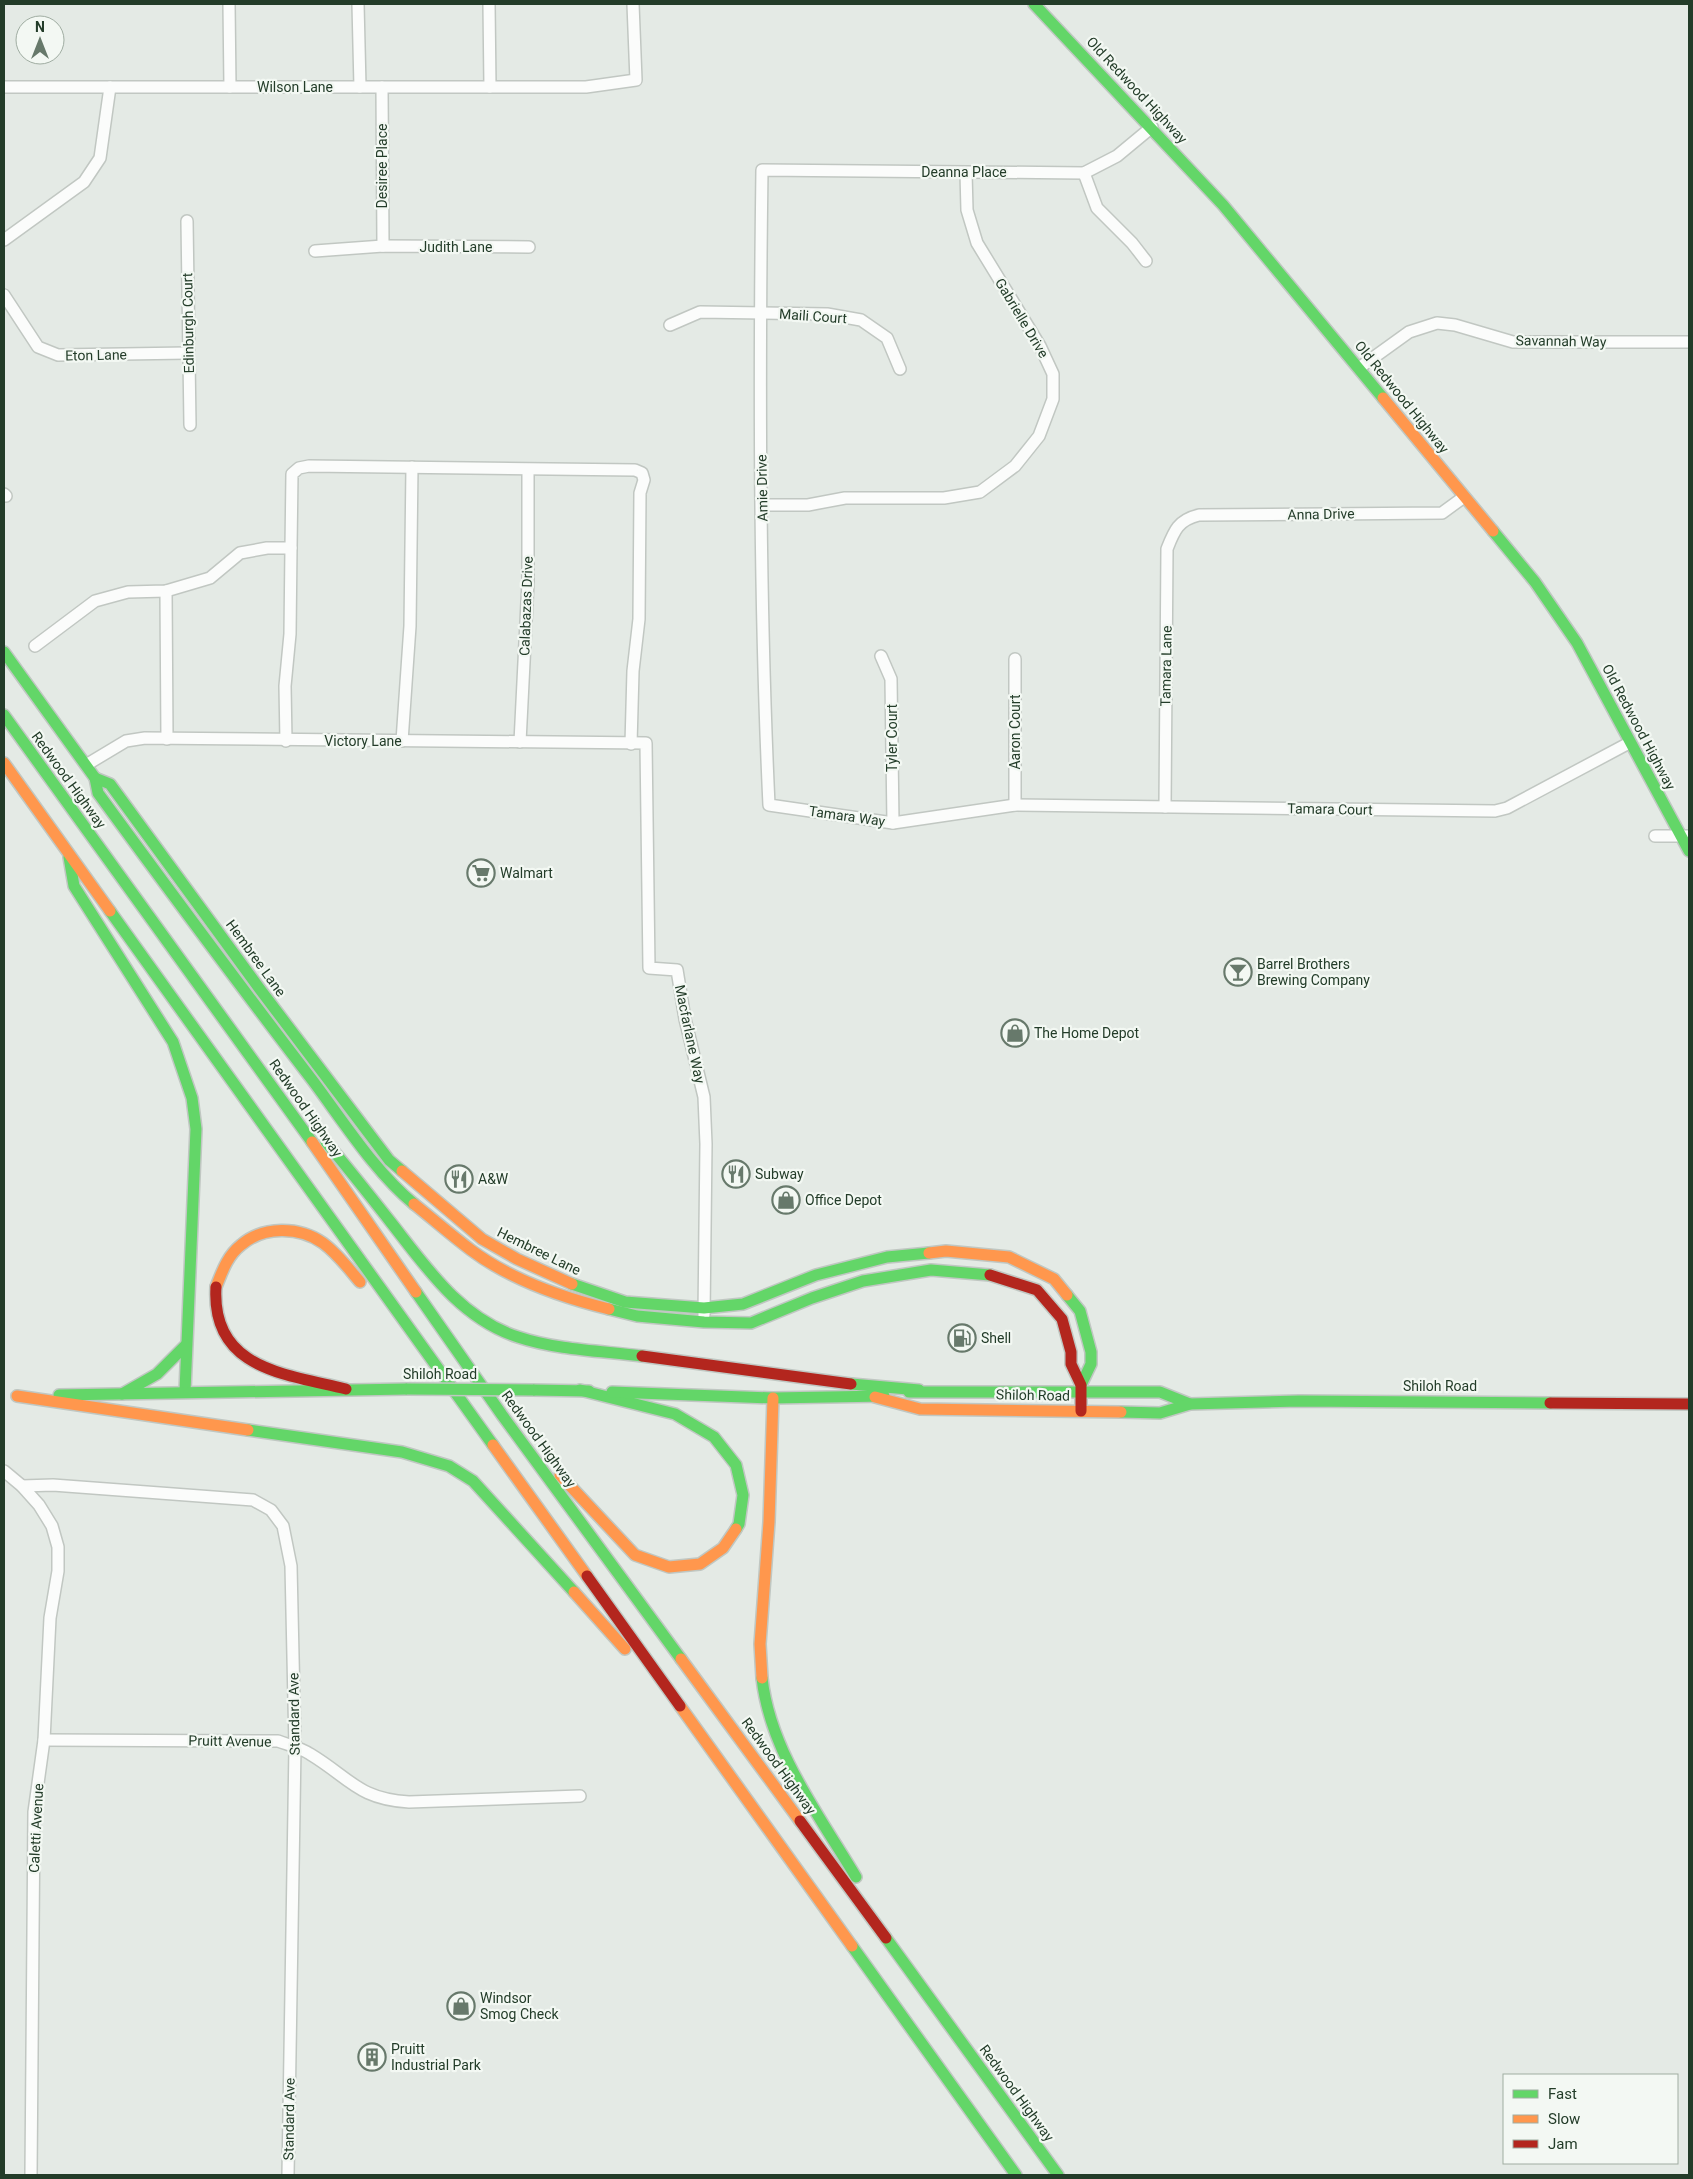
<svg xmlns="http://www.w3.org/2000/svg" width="1693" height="2179" font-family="Roboto,sans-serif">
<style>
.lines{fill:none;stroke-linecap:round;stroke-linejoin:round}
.street-casing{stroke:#c1c7c2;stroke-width:14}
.fast-casing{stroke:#c0c7c2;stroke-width:14}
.slow-casing{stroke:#c0c7c2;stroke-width:14}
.jam-casing{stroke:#c0c7c2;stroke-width:14}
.street{stroke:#fbfcfb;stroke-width:11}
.fast{stroke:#63d668;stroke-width:11}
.slow{stroke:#ff974d;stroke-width:11}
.jam{stroke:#b3261e;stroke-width:11}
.fast-bridge-casing{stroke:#c0c7c2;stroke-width:14;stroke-linecap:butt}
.fast-bridge{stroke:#63d668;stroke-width:11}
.labels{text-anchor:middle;stroke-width:4.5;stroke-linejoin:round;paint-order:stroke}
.street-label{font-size:14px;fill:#233c29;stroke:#f3f8f3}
.poi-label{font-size:14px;fill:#233c29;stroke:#f3f8f3;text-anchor:start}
</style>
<rect width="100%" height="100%" fill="#e4eae5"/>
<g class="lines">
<g class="street-casing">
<g id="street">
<polyline points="229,4 230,87"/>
<polyline points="358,4 360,87"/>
<polyline points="489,4 490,87"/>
<polyline points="4,87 586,87 636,80 633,4"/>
<polyline points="382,87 383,246"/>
<path d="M1152,127l-35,29 -33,17 -322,-3c-3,212 -3,424 7,635l124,18 122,-18 480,6 12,-3 122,-65"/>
<polyline points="1084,173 1097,208 1132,243 1146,261"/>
<polyline points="187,221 190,425"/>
<polyline points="4,240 84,182 100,158 110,87"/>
<polyline points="315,251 383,246 529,247"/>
<polyline points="4,295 38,347 58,355 188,353"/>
<polyline points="670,325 700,312 827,314 861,320 887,338 900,369"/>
<polyline points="1359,368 1409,332 1437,323 1455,325 1513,342 1689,342"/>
<polyline points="4,494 6,496"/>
<polyline points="762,505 808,505 845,498 944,498 980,492 1015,466 1039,436 1053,399 1053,374 1040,346 977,243 967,210 966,173"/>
<polyline points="166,591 167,739"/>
<polyline points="35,646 95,601 128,592 166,591 210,578 240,553 267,548 291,548 292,474 299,468 309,466 635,470 642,473 644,480 640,493 639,619 633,671 631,744"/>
<polyline points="881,656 891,679 893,823"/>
<polyline points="286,741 285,686 290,634 291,548"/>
<polyline points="402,741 410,626 412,467"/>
<polyline points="520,742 528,582 528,470"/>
<polyline points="86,765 126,741 145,738 646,743 649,968 677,970 685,1019 704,1097 706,1144 704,1315"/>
<polyline points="1015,805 1015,659"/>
<path d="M1165,807l2,-258c7,-18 11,-29 32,-34l243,-2 22,-16"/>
<polyline points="1655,836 1689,836"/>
<polyline points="4,1471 22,1486 39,1505 52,1526 58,1547 58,1571 50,1618 44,1740 34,1812 31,2175"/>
<polyline points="22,1486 53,1485 253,1500 271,1510 283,1526 291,1566 295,1747 288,2175"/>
<path d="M44,1740l234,1c11,4 23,7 32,13 40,24 48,45 99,48l171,-6"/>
</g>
</g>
<g class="fast-casing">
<g id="fast">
<polyline points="1034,4 1223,205 1383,398"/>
<polyline points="1493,531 1535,582 1577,643 1689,851"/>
<path d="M4,652l91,126 3,15c71,97 142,193 215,288 30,40 62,91 101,123"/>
<polyline points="4,715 312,1142"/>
<polyline points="95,778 110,784 259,988 389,1160 402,1171"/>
<polyline points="69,857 74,886 173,1042 192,1098 196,1129 185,1391"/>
<polyline points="110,911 493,1445"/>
<path d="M326,1142c23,27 45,55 67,83 35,45 69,94 125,112 39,13 84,14 124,19"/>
<polyline points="572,1284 625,1302 704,1308 743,1304 816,1275 887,1257 929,1253"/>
<polyline points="416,1292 502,1415 681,1659"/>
<polyline points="1067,1295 1080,1311 1091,1352 1091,1364 1081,1385"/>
<polyline points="609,1309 637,1316 704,1322 751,1323 812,1298 863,1281 931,1270 990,1275"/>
<polyline points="851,1384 919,1390"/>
<polyline points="533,1390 589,1391"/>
<polyline points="580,1390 675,1414 714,1437 736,1465 743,1495 739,1524 736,1529"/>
<polyline points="612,1392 773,1398 884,1396"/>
<polyline points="909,1392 1160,1392 1190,1404"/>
<polyline points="122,1394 157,1374 186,1345"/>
<polyline points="59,1395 407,1389"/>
<polyline points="1121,1412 1160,1413 1190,1404 1299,1401 1550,1403"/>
<polyline points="248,1430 402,1452 449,1466 473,1481 574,1592"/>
<path d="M762,1678c8,73 57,137 94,199"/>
<polyline points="886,1938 1058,2175"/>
<polyline points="852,1946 1016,2175"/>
</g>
</g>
<g class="slow-casing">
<g id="slow">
<polyline points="1383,398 1493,531"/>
<polyline points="4,763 110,911"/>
<polyline points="312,1142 416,1292"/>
<polyline points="402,1171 482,1239 517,1259 572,1284"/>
<path d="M414,1204c19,15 37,31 57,46 40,30 89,47 138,59"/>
<polyline points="929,1253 946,1251 1009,1257 1054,1279 1067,1295"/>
<path d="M216,1287c6,-15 11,-31 25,-42 22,-19 58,-19 82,-2 15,11 25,25 37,39"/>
<polyline points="17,1396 248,1430"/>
<polyline points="875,1397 920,1409 1121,1412"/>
<polyline points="493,1445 587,1576"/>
<polyline points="560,1475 635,1555 669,1567 700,1564 723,1548 736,1529"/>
<polyline points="574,1592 625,1649"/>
<polyline points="681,1659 800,1821"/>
<polyline points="762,1678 760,1644 769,1522 773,1398"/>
<polyline points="680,1706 852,1946"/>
</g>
</g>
<g class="jam-casing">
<g id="jam">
<polyline points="990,1275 1037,1290 1062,1319 1071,1352 1071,1364 1081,1385 1081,1411"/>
<path d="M216,1287c-5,82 69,87 130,102"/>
<polyline points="642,1356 851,1384"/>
<polyline points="1550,1403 1689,1404"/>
<polyline points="587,1576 680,1706"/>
<polyline points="800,1821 886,1938"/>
</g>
</g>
<use href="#street" class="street"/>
<use href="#fast" class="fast"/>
<use href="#slow" class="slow"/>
<use href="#jam" class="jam"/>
<g class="fast-bridge-casing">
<polyline id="fast-bridge" points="407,1389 533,1390"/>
</g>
<use href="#fast-bridge" class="fast-bridge"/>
</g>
<defs>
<g id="supermarket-ring" transform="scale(1.4375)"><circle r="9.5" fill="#f3f8f3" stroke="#67796b" stroke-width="1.5"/><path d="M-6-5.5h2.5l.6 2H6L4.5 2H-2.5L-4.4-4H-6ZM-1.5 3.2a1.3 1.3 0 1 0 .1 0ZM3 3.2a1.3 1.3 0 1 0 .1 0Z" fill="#67796b"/></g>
<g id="bar-ring" transform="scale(1.4375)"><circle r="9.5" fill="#f3f8f3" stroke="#67796b" stroke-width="1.5"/><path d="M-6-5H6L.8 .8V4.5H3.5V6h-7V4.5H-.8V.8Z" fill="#67796b"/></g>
<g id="shop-ring" transform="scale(1.4375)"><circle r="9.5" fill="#f3f8f3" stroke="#67796b" stroke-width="1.5"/><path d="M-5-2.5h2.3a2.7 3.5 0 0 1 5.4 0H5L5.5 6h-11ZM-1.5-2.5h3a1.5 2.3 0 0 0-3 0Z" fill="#67796b"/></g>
<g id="restaurant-ring" transform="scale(1.4375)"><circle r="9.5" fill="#f3f8f3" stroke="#67796b" stroke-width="1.5"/><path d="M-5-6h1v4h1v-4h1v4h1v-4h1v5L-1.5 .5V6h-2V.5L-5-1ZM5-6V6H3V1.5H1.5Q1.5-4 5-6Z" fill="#67796b"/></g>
<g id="fuel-ring" transform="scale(1.4375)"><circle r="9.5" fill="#f3f8f3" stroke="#67796b" stroke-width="1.5"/><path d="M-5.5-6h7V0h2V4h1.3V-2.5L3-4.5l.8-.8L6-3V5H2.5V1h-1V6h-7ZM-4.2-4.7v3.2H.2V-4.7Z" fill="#67796b"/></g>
<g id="building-ring" transform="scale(1.4375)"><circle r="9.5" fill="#f3f8f3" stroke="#67796b" stroke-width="1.5"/><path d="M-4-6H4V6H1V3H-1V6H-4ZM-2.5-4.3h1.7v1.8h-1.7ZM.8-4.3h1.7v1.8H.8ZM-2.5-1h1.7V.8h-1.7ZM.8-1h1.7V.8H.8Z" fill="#67796b"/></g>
</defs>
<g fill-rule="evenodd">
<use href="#supermarket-ring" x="481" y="873"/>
<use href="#bar-ring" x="1238" y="972"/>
<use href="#shop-ring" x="1015" y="1033"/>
<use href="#restaurant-ring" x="736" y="1174"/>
<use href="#restaurant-ring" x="459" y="1179"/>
<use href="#shop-ring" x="786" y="1200"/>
<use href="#fuel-ring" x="962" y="1338"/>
<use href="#shop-ring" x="461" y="2006"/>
<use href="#building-ring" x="372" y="2057"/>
</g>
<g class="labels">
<g class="street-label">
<text x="295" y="92">Wilson Lane</text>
<text transform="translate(1137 90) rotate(47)" y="5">Old Redwood Highway</text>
<text transform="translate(382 166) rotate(-90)" y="5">Desiree Place</text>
<text x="964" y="177">Deanna Place</text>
<text x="456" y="252">Judith Lane</text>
<text transform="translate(813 316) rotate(4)" y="5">Maili Court</text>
<text transform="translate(1022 318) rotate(59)" y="5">Gabrielle Drive</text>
<text transform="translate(188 323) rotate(-91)" y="5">Edinburgh Court</text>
<text transform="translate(1561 341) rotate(1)" y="5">Savannah Way</text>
<text transform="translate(96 355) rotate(-1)" y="5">Eton Lane</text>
<text transform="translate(1402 397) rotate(51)" y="5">Old Redwood Highway</text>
<text transform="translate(762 488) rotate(-91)" y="5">Amie Drive</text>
<text transform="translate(1321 514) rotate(-1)" y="5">Anna Drive</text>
<text transform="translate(526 606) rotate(-88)" y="5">Calabazas Drive</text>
<text transform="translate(1166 666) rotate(-89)" y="5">Tamara Lane</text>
<text transform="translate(1639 727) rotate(62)" y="5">Old Redwood Highway</text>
<text transform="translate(1015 732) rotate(-90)" y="5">Aaron Court</text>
<text transform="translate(892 738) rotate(-90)" y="5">Tyler Court</text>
<text x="363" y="746">Victory Lane</text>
<text transform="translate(69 780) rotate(54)" y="5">Redwood Highway</text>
<text transform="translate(1330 809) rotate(1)" y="5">Tamara Court</text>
<text transform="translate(847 816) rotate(8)" y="5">Tamara Way</text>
<text transform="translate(256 958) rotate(54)" y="5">Hembree Lane</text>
<text transform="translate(690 1034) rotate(78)" y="5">Macfarlane Way</text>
<text transform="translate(306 1108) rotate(55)" y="5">Redwood Highway</text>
<text transform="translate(539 1251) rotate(26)" y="5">Hembree Lane</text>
<text x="440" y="1379">Shiloh Road</text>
<text x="1440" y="1391">Shiloh Road</text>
<text transform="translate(1033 1395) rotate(1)" y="5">Shiloh Road</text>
<text transform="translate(539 1439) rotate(54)" y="5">Redwood Highway</text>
<text transform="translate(294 1714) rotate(-91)" y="5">Standard Ave</text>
<text transform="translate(230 1741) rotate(1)" y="5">Pruitt Avenue</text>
<text transform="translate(779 1766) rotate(54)" y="5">Redwood Highway</text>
<text transform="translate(36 1828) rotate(-87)" y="5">Caletti Avenue</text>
<text transform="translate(1017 2093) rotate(54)" y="5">Redwood Highway</text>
<text transform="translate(289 2119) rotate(-89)" y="5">Standard Ave</text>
</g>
<g class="poi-label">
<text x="500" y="878">Walmart</text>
<text x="1257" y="969">Barrel Brothers<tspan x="1257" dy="16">Brewing Company</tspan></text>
<text x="1034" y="1038">The Home Depot</text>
<text x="755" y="1179">Subway</text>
<text x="478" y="1184">A&amp;W</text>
<text x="805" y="1205">Office Depot</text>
<text x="981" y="1343">Shell</text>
<text x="480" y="2003">Windsor<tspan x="480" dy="16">Smog Check</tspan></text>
<text x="391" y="2054">Pruitt<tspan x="391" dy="16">Industrial Park</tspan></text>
</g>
</g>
<rect width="1693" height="2179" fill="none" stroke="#233c29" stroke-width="10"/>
<rect x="1503" y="2074" width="175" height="90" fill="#f3f8f3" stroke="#a0ada2"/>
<rect x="1513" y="2090" width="25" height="8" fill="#63d668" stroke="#a0ada2"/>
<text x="1548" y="2099" font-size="15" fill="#233c29">Fast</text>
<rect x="1513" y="2115" width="25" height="8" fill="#ff974d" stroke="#a0ada2"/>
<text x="1548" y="2124" font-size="15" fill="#233c29">Slow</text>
<rect x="1513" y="2140" width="25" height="8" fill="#b3261e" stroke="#a0ada2"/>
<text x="1548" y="2149" font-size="15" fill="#233c29">Jam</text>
<g transform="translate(40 40)"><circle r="24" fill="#f3f8f3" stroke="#a0ada2"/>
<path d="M0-4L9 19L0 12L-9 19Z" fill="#67796b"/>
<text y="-8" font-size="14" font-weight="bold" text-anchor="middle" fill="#233c29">N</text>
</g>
</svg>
